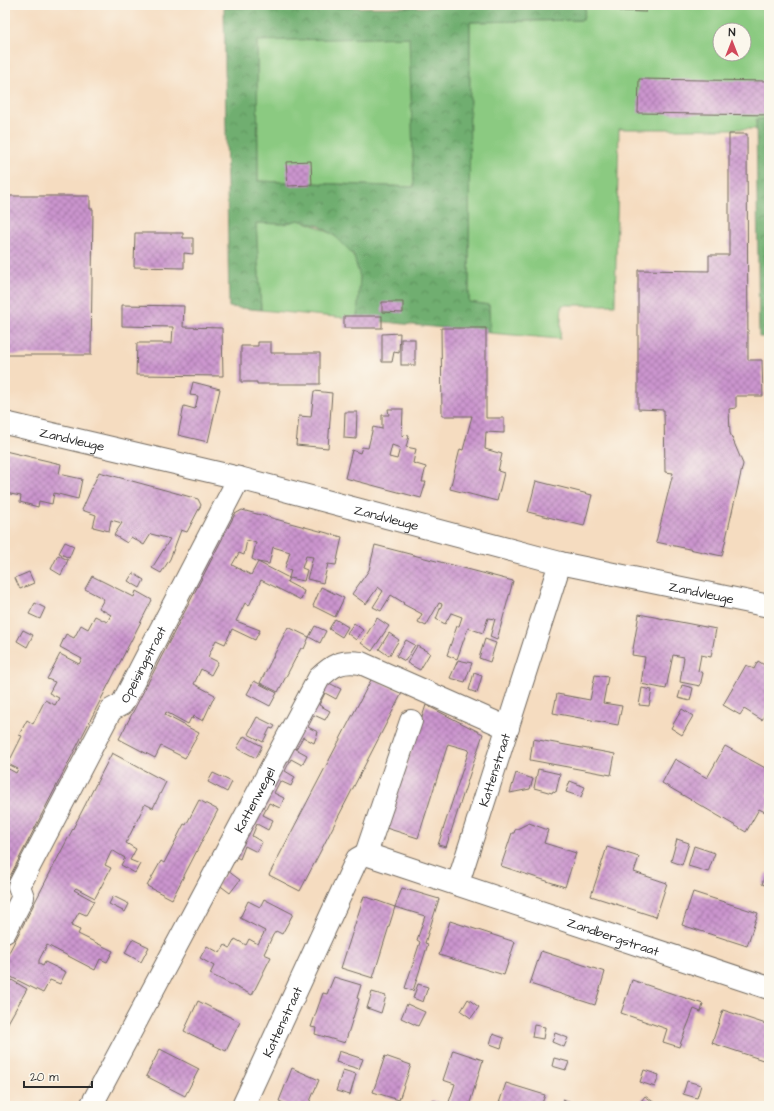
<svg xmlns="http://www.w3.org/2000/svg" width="774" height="1111" font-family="'Architects Daughter',sans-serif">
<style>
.grass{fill:#8bca81;stroke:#5b7a56;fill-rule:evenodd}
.forest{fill:url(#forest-crowns);stroke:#4e6c4d;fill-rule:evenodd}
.building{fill:url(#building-cross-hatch);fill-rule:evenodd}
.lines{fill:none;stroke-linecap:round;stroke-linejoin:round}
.street-casing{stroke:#72695f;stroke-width:24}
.street{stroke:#fff;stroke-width:22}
.labels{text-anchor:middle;stroke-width:4;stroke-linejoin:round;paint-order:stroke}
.street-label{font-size:13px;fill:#2b2b2b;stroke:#fbf7ec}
</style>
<defs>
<pattern id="forest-crowns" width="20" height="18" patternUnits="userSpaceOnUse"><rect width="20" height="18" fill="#70ae6f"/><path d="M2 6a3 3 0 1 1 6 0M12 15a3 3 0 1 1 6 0" fill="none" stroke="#5c8e5b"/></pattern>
<pattern id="building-cross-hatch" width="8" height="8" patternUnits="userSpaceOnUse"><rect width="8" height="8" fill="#cb94ce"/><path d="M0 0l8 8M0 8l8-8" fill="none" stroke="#a579a7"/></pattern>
</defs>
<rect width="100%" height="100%" fill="#fbf7ec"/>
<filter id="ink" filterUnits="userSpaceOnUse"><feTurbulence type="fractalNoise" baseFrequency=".025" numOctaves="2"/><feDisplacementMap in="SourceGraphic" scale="8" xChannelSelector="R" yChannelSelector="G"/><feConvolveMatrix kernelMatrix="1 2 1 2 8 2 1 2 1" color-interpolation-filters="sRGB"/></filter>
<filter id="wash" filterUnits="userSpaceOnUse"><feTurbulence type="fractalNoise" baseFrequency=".012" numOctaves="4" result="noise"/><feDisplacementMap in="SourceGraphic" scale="16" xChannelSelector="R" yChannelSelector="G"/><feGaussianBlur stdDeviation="0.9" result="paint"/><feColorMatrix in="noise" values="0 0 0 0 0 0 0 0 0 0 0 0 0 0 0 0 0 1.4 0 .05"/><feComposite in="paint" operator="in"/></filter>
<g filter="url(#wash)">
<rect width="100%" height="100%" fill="#f5dcc0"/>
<g class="grass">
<path d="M586,5h183v114h-13l1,10h-138l-4,176h-53l-2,34 -70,-6 -1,-28 -20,-3 1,-280 113,-2zM720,30h24v24h-24z"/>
<polygon points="410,37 415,187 258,181 257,40"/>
<path d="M298,220c29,8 57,23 62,56 2,13 -2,30 -3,43l-96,-9 -5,-87 28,1z"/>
</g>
<g class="forest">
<path d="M433,5h153l-3,15 -113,2 -1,280 20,3 1,28 -133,-14 3,-42 -7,-23 -18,-18 -15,-10 -22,-6 -14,4 -28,-1 5,87 -32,-3 -5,-299 209,-1zM409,37l5,150 -156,-6 -1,-140z"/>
<polygon points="756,119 769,119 769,337 759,337"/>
</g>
<g id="blocks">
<g class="building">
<polygon points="619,5 646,5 646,12 619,11"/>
<polygon points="639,79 769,81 769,115 638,113"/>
<polygon points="729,134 747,134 748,360 762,360 763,396 736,396 736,408 729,409 730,433 743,464 722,556 656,542 673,473 665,472 664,410 638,409 638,270 709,271 709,255 729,255"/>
<polygon points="311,161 312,185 288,186 286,162"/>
<polygon points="5,196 90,196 90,209 93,209 91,355 5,355"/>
<polygon points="135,233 183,233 183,238 193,238 193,254 184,253 184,268 134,267"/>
<polygon points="382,302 403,302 403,313 382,312"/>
<polygon points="122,305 184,306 183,327 222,328 223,376 136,375 137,343 172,343 173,327 122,326"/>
<rect x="344" y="316" width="38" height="12"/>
<polygon points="441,328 486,328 486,418 504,418 504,433 486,432 485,449 502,454 498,471 504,473 497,501 450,489 460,449 463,450 472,416 442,416"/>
<polygon points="400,333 399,353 394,352 392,362 382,362 382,334"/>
<rect x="401" y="339" width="14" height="26"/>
<polygon points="258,342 271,342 271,353 320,353 320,384 257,384 257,382 241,382 241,346 258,346"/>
<polygon points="193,382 220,389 208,442 178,435 184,406 195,409 198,396 190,395"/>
<polygon points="314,391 332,393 328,448 296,445 299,416 311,417"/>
<path d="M388,409h15l-1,28 2,-2 5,1 -3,11 10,2 -3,14 13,4 -4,15h4l-5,16 -76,-20 7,-28 8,3 2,-6 6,1 5,-21 9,2v-14h7zM392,445l8,3 -3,11 -8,-2z"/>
<polygon points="345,412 357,412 356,439 344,438"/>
<polygon points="5,451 61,464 59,474 82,479 78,499 54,493 52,504 39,501 38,507 20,502 21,496 5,493"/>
<polygon points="99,472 198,499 201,505 187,532 181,530 170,559 161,573 152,568 170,539 151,534 144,545 131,537 127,543 114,535 122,523 111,520 109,531 93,527 96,515 82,510"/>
<polygon points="536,481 592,495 584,526 528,512"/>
<polygon points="242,510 342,537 336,565 328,564 323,583 307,579 313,557 306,556 302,568 307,570 304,581 289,578 291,570 285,568 290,552 273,547 269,564 258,562 252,559 256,543 247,540 244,555 239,553 232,565 251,575 258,562 289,578 287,582 304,591 301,600 261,580 249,606 245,603 236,621 260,630 255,640 232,629 225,644 216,640 208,657 218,662 211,675 201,669 194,684 215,695 203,721 194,716 193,719 191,718 188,724 166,712 165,715 199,733 185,758 161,746 155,758 119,739 235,514"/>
<polygon points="65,542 74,546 69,558 59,553"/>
<polygon points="375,545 513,581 497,640 490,637 495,619 488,618 483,633 468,628 457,659 447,655 457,626 459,626 462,617 451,613 445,624 436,619 442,604 439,603 426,626 418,622 422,614 403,604 404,603 391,595 381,611 373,607 383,591 378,587 366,604 352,594 369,570"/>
<polygon points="58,555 68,560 61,575 51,569"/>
<polygon points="29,572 34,583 20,589 15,578"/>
<polygon points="133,573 144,580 140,588 128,581"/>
<polygon points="92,576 134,597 136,591 152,600 5,886 5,767 16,773 18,769 8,764 22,736 19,735 27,720 33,724 45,700 55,705 59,698 49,693 55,682 47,679 60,654 79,664 82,659 60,647 66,634 74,638 81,625 88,629 95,616 107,622 111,615 99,608 104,599 85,589"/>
<polygon points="321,587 344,598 335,617 313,606"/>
<polygon points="35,603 45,608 40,619 29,614"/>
<polygon points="639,614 716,629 711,657 701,655 698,671 703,673 700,686 680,682 684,657 673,655 666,689 641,684 645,657 632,655"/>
<polygon points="377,618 389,626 372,651 361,643"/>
<polygon points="335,619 348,627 342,637 329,629"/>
<polygon points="354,623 363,630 356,640 347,633"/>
<polygon points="315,626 326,631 320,643 309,637 304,649 301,648 278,692 260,683 288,627 309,637"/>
<polygon points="23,630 33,635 27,647 17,641"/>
<polygon points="389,633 399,640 389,656 379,649"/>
<polygon points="485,639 496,643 490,662 479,658"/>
<polygon points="406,640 415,645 405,661 396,656"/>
<polygon points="417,646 430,653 420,670 407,663"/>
<polygon points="458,660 472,663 465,682 450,678"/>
<polygon points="758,661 769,668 769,707 762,720 744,709 740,715 723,705 746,665 754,669"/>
<polygon points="474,673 482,676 477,693 469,690"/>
<polygon points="595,675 608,677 603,703 622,706 618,725 553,713 557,694 590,700"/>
<polygon points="372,678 402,693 300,891 269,875"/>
<polygon points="323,680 341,689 336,699 325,693 319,705 330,711 325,720 314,715 308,727 318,732 314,743 303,737 296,749 307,755 302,765 291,759 285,771 295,777 291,786 280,781 274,793 284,798 280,808 269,803 263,815 273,820 268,830 257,824 252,836 262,842 257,852 245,846 240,859 232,855"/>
<polygon points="254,681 277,693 270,706 247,694"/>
<polygon points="682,685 693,688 690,701 678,698"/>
<polygon points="642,688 652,690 649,706 639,705"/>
<polygon points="426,705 483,734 446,847 438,845 469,750 448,744 418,838 386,828"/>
<polygon points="682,709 693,716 682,735 671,728"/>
<polygon points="257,717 275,726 273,729 270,728 263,742 248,734"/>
<polygon points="244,736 262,746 256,758 237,748"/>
<polygon points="533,739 615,754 611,775 530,760"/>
<polygon points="725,746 769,770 769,791 766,795 769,797 769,804 765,812 759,809 746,832 662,783 675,759 707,778"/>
<polygon points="112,753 166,782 153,808 145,804 126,843 136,849 130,860 140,864 135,873 121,865 125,858 112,850 105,865 111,868 95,898 76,888 74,890 94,901 86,915 79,912 71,926 80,930 78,934 113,951 107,962 100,959 95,970 47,945 39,960 39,964 43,966 45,962 66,972 60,984 50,980 43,993 5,974 5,960"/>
<polygon points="538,769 560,774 556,792 553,791 552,793 534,788"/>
<polygon points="213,773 232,782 227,792 208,782"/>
<polygon points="516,773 533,779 530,789 510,793"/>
<polygon points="570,781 585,787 581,797 566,792"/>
<polygon points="199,800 218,810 172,899 147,886 161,861 164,863 184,824 186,825"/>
<polygon points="529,823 548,830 544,843 576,853 565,887 501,866 512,833 514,833 515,830"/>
<polygon points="677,839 689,843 682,865 671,861"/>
<polygon points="694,846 715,853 708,872 688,866"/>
<polygon points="607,847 639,857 634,872 667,883 656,917 591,896"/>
<polygon points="228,871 240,880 230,893 218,884"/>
<polygon points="766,873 769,874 769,886 762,884"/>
<polygon points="402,888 439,899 425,943 428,944 413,991 405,988 420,942 417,940 425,916 395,907"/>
<polygon points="693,892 758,913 747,946 682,925"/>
<polygon points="113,896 129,904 125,912 109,904"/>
<polygon points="364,896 395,907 373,978 341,968"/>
<polygon points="264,899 293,914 282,934 276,931 273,935 264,954 271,957 252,995 210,974 214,966 200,958 207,946 220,953 225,945 230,948 235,939 246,945 249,939 258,944 265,931 240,918 248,901 260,907"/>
<polygon points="450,921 515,942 504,975 439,955"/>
<polygon points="132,939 149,947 141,962 125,953"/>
<polygon points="541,951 605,972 595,1005 530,984"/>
<polygon points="5,976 27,989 5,1028"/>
<polygon points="334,977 361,985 357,998 359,999 345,1043 315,1034 316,1028 311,1027 323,993 327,994"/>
<polygon points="632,980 703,1004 701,1012 694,1009 679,1047 663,1042 667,1029 621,1013"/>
<polygon points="418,984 428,987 423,1002 413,998"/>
<polygon points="372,992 386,996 381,1013 367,1008"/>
<polygon points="468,999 479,1007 471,1018 461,1011"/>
<polygon points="198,1001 240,1022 226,1051 184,1031"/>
<polygon points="407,1004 425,1012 418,1026 401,1018"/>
<polygon points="723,1010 769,1025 769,1062 712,1043"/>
<polygon points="534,1025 545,1027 543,1039 532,1037"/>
<polygon points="555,1033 568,1038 564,1047 552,1042"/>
<polygon points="493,1034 504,1038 501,1048 490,1044"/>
<polygon points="160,1049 199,1069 185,1096 146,1076"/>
<polygon points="453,1050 483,1060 469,1106 460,1106 449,1102 455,1084 443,1080"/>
<polygon points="339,1051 363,1059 359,1069 336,1062"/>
<polygon points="385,1056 411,1065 399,1100 373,1092"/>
<polygon points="554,1058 569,1062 566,1070 552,1066"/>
<polygon points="292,1068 319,1080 308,1106 290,1106 279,1101"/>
<polygon points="343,1070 356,1074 350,1095 336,1091"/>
<polygon points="644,1070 659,1075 655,1087 640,1082"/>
<polygon points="687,1081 701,1085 697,1098 683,1094"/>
<polygon points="506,1083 545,1095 541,1106 498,1106"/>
<polygon points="645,1096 659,1106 638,1105"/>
<polygon points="563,1099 574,1103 573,1106 560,1106"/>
<polygon points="432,1100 445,1104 445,1106 430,1106"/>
</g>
</g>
</g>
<g filter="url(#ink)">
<use href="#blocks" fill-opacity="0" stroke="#72695f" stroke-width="1"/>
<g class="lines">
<g class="street-casing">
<g id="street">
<path id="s1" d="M5,423l234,55 321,85 209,43"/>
<polyline points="366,854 411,721"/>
<path id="s2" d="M458,883l102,-320"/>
<path id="s3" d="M5,932l18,-35 -4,-11 92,-176 11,-6 117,-226"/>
<path id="s4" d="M91,1106l228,-428c14,-13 22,-18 42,-15l147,65"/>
<path id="s5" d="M243,1106l114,-247 9,-5 403,134"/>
</g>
</g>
<use href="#street" class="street"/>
</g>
</g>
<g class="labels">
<g class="street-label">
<text dy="5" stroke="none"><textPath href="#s1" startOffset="69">Zandvleuge</textPath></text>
<text dy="5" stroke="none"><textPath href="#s1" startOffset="393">Zandvleuge</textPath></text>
<text dy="5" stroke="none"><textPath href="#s1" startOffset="717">Zandvleuge</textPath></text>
<text dy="5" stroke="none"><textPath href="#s3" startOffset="307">Opeisingstraat</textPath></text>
<text dy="5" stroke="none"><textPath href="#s2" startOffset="119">Kattenstraat</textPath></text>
<text dy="5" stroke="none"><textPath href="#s4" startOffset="347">Kattenwegel</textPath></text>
<text dy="5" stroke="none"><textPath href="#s5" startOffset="543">Zandbergstraat</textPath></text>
<text dy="5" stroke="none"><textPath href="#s5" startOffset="93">Kattenstraat</textPath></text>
</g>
</g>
<rect width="774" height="1111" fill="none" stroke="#fbf7ec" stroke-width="20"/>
<g transform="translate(732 42)"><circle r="19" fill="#fbf7ec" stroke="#a8a59f"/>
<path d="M0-3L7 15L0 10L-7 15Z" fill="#d1495b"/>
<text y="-6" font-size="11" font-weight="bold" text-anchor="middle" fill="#2b2b2b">N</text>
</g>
<path d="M24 1081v6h68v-6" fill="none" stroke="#2b2b2b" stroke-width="2"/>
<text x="30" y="1081" font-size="12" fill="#2b2b2b" stroke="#fbf7ec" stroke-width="3" paint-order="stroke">20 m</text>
</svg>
